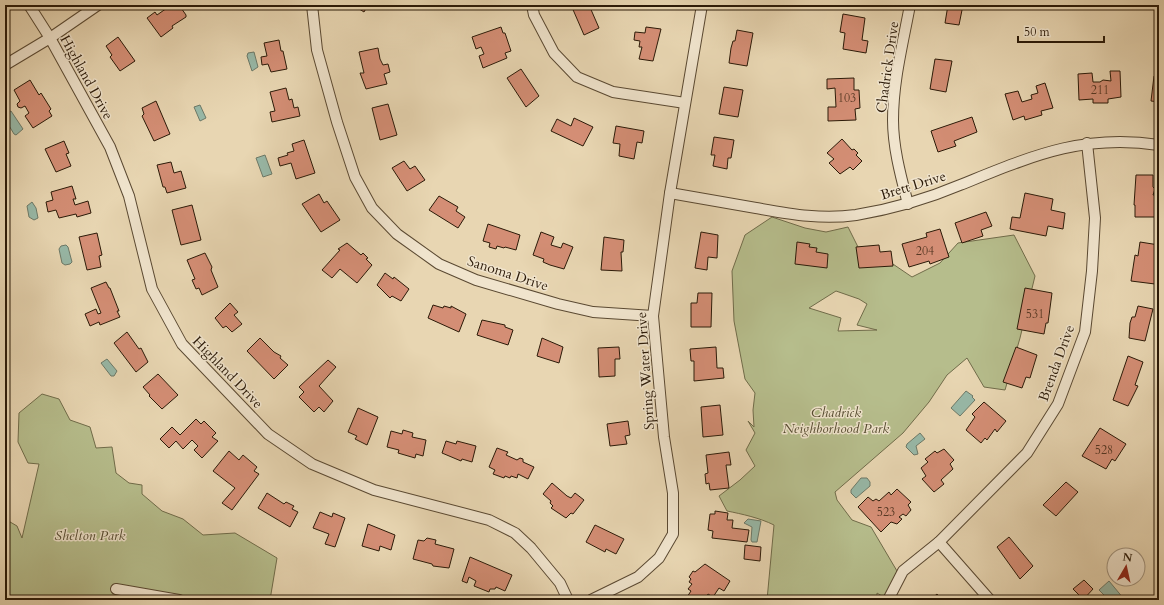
<svg xmlns="http://www.w3.org/2000/svg" width="1164" height="605" font-family="Cardo,serif">
<style>
.green{fill:#b6bd8c;stroke:#706c4a;fill-rule:evenodd}
.water{fill:#98b9a8;stroke:#6c7968}
.building{fill:#d48e75;stroke:#2b1a08}
.lines{fill:none;stroke-linecap:round;stroke-linejoin:round}
.street-casing{stroke:#5a4932;stroke-width:12}
.street{stroke:#f0e4cd;stroke-width:10}
.labels{text-anchor:middle;stroke-width:3;stroke-linejoin:round;paint-order:stroke}
.number-label{font-size:12px;fill:#553723}
.street-label{font-size:14px;fill:#2b1a08;stroke:#f0e4cd}
.park-label{font-size:14px;font-style:italic;fill:#554b30;stroke:#f0e4cd}
</style>
<rect width="100%" height="100%" fill="#e8d6b2"/>
<filter id="stains"><feTurbulence type="fractalNoise" baseFrequency=".005" numOctaves="4"/><feColorMatrix values="0 0 0 0 .2 0 0 0 0 .09 0 0 0 0 .02 0 0 0 .5 -.17"/></filter>
<radialGradient id="worn" r=".72"><stop offset=".6" stop-color="#630" stop-opacity="0"/><stop offset="1" stop-color="#630" stop-opacity=".3"/></radialGradient>
<g class="green">
<path d="M772,217l33,11 21,4 22,-5 16,32 23,1 25,17 28,-14 18,-20 56,-8 21,41 -15,62 -15,52 -21,-3 -17,-29 -20,17 -18,27 -26,31 -68,59 2,8 15,20 19,7 26,44 -9,29 -11,-7v7h-110l7,-75c-14,-7 -32,-11 -47,-14l-8,-15 21,-16 15,-14 -9,-16 9,-17 -7,-12 6,6 -1,-17 2,-17 -10,-14 -11,-58 -2,-50 13,-36zM836,291l23,8 8,5 -10,21 20,5 -39,1 3,-13 -32,-10z"/>
<polygon points="42,394 59,399 70,420 90,427 96,448 112,447 116,473 129,483 142,485 142,494 162,511 183,519 203,535 235,533 277,558 270,600 5,600 5,519 17,526 22,538 39,464 28,463 18,442 19,413"/>
</g>
<g class="water">
<polygon points="254,52 258,67 252,71 247,56 248,53"/>
<polygon points="200,105 206,118 200,121 194,107"/>
<polygon points="11,111 23,129 16,135 14,134 5,119 5,114"/>
<polygon points="265,155 272,174 263,177 256,158"/>
<polygon points="32,202 36,208 38,218 34,220 29,217 27,206"/>
<polygon points="66,245 68,247 72,262 70,264 65,265 62,263 59,249 61,246"/>
<polygon points="107,359 117,371 114,376 111,376 101,363"/>
<polygon points="966,391 973,396 972,397 975,400 960,416 951,408"/>
<polygon points="920,433 925,439 916,446 918,454 914,455 906,447 907,444"/>
<polygon points="861,478 867,478 870,482 870,486 856,498 851,493 851,490"/>
<polygon points="748,519 761,521 757,542 752,542 751,540 752,527 744,523"/>
<polygon points="1109,581 1124,599 1123,600 1109,600 1099,590"/>
</g>
<g class="building">
<polygon points="165,5 179,5 186,15 186,17 172,26 173,28 161,37 147,18 155,12 157,15 167,8"/>
<polygon points="196,5 206,5 198,9"/>
<polygon points="353,5 368,5 364,12"/>
<polygon points="571,5 589,5 599,28 584,35"/>
<polygon points="948,5 963,5 959,25 945,23"/>
<polygon points="843,14 865,18 862,40 868,41 866,53 843,49 845,33 840,32"/>
<polygon points="501,27 503,33 505,33 511,51 505,53 507,58 483,68 479,56 484,54 481,47 476,49 472,37"/>
<polygon points="646,27 661,29 653,61 639,59 642,47 639,47 640,41 634,40 635,32 645,33"/>
<polygon points="737,30 753,33 747,66 729,63 731,48 733,41 735,41"/>
<polygon points="118,37 135,61 120,71 110,57 112,55 106,46"/>
<polygon points="279,40 281,51 283,51 287,69 271,72 268,64 262,65 261,57 267,56 264,43"/>
<polygon points="378,48 380,59 383,65 388,64 390,72 384,74 387,84 366,89 360,73 364,73 359,52"/>
<polygon points="935,59 952,61 946,92 930,89"/>
<polygon points="521,69 539,96 526,107 507,78"/>
<polygon points="1110,71 1120,71 1121,97 1108,99 1108,103 1093,103 1093,99 1079,100 1078,74 1092,73 1093,82 1100,82 1103,80 1111,81"/>
<polygon points="1154,76 1159,77 1159,102 1151,101"/>
<polygon points="854,78 854,90 859,90 860,108 855,109 856,120 828,121 828,107 836,107 835,88 827,89 827,79"/>
<polygon points="30,80 39,95 41,93 51,109 49,111 52,116 33,128 25,116 29,113 25,106 21,108 18,107 17,104 20,101 14,90"/>
<polygon points="1045,83 1053,108 1041,111 1042,115 1025,120 1024,116 1013,120 1005,94 1018,91 1022,102 1032,99 1031,95 1038,93 1036,86"/>
<polygon points="724,87 743,90 738,117 719,114"/>
<polygon points="286,88 289,100 292,99 294,108 298,107 300,116 272,122 270,112 275,111 270,92"/>
<polygon points="156,101 170,134 154,141 142,116 144,114 142,108"/>
<polygon points="388,104 397,135 380,140 372,108"/>
<polygon points="972,117 977,132 954,141 956,146 938,152 931,131"/>
<polygon points="574,118 593,127 583,146 551,131 557,119 571,126"/>
<polygon points="616,126 644,131 642,143 637,142 634,159 619,156 620,144 613,143"/>
<polygon points="714,137 734,140 731,158 728,158 727,169 713,166 715,155 711,155"/>
<polygon points="842,139 852,150 854,149 858,153 856,155 862,161 853,170 850,167 840,174 829,163 834,159 827,153"/>
<polygon points="304,140 315,173 296,179 291,163 280,166 278,158 288,155 287,153 294,151 292,144"/>
<polygon points="64,141 69,153 66,154 71,166 56,172 45,149"/>
<polygon points="404,161 410,169 415,166 425,180 407,191 392,168"/>
<polygon points="171,162 174,173 181,171 186,188 167,193 165,187 163,187 157,165"/>
<polygon points="1136,175 1153,175 1153,187 1155,189 1153,195 1156,195 1157,217 1135,217 1135,205 1134,205"/>
<polygon points="72,186 76,199 73,199 75,205 88,201 91,213 77,217 76,214 59,218 56,210 48,212 46,202 53,200 51,192"/>
<polygon points="1025,193 1053,199 1051,210 1065,213 1063,229 1048,226 1046,236 1010,229 1012,217 1020,218"/>
<polygon points="319,194 324,203 327,201 340,220 321,232 302,204"/>
<polygon points="439,196 458,207 456,211 465,217 458,228 429,210"/>
<polygon points="192,205 201,240 181,245 172,210"/>
<polygon points="986,212 992,226 981,230 983,236 962,243 955,223"/>
<polygon points="488,224 520,235 516,250 505,247 504,248 497,246 496,249 489,247 490,243 483,241"/>
<polygon points="940,229 949,257 930,264 929,261 909,267 902,244 927,237 926,233"/>
<polygon points="541,232 554,237 551,245 561,248 563,243 573,247 564,269 550,265 543,262 544,259 533,255"/>
<polygon points="701,232 718,235 717,258 708,257 707,270 695,268"/>
<polygon points="97,233 102,255 99,256 101,267 87,270 79,237"/>
<polygon points="604,237 624,240 623,252 621,252 622,271 601,270"/>
<polygon points="797,242 810,244 809,247 817,248 816,252 828,254 827,268 795,264"/>
<polygon points="1140,242 1159,245 1159,264 1155,284 1131,281 1135,255 1138,256"/>
<polygon points="347,243 361,255 363,253 368,258 366,259 372,265 357,283 340,269 332,278 322,270 340,250 338,249"/>
<polygon points="879,245 880,252 891,251 893,266 859,268 856,247"/>
<polygon points="205,253 212,267 211,270 218,287 202,295 199,288 196,289 192,280 195,279 187,260"/>
<polygon points="385,273 393,279 394,277 409,289 401,301 392,296 390,298 377,285"/>
<polygon points="106,282 109,288 110,288 119,311 117,311 120,317 100,325 99,322 90,326 85,314 96,309 98,314 101,313 91,288"/>
<polygon points="1025,288 1052,293 1048,323 1046,323 1044,334 1017,329"/>
<polygon points="698,293 712,293 711,327 691,327 691,303 697,303"/>
<polygon points="230,303 238,312 234,315 242,324 232,332 226,326 223,328 215,318"/>
<polygon points="433,305 443,308 444,306 451,308 451,306 466,314 459,332 428,318"/>
<polygon points="1138,306 1153,309 1145,341 1129,338 1130,323 1132,317 1135,317"/>
<polygon points="482,320 505,325 505,327 513,330 508,345 477,335"/>
<polygon points="127,332 139,349 141,348 148,362 136,372 114,343"/>
<polygon points="260,338 274,352 281,356 280,358 288,365 274,379 247,351"/>
<polygon points="542,338 563,347 559,363 537,356"/>
<polygon points="619,347 620,359 615,359 615,376 599,377 598,348"/>
<polygon points="716,347 717,368 723,368 724,378 694,381 694,361 691,361 690,349"/>
<polygon points="1016,347 1037,355 1030,378 1026,377 1022,388 1003,382"/>
<polygon points="1128,356 1143,362 1135,385 1138,386 1128,406 1113,400"/>
<polygon points="328,360 336,367 319,386 333,401 324,412 319,407 314,412 299,397 304,392 299,387"/>
<polygon points="158,374 178,395 162,409 149,396 150,395 143,387"/>
<polygon points="984,402 1006,421 997,432 995,429 987,440 985,438 981,443 966,430 975,417 972,414"/>
<polygon points="720,405 723,435 703,437 701,407"/>
<polygon points="358,408 378,417 367,445 355,439 357,436 348,432"/>
<polygon points="196,419 201,424 204,421 216,433 212,437 218,441 202,458 194,450 198,446 192,440 183,449 176,441 169,448 160,439 172,427 180,435"/>
<polygon points="628,421 630,435 625,436 627,444 610,446 607,424"/>
<polygon points="1100,428 1126,444 1115,461 1112,459 1106,469 1082,456"/>
<polygon points="403,430 413,433 412,437 426,440 423,456 416,454 415,458 398,453 399,450 387,447 391,431 402,434"/>
<polygon points="446,441 456,444 457,441 476,446 472,462 462,459 461,461 442,453"/>
<polygon points="497,448 508,452 506,455 517,460 520,458 523,459 523,462 534,467 528,479 518,474 517,478 511,476 510,478 505,476 504,478 493,474 495,470 489,467"/>
<polygon points="944,449 954,460 950,464 953,469 941,480 944,484 934,492 922,479 926,476 921,468 928,462 925,459 935,451 937,453"/>
<polygon points="229,451 239,460 243,455 257,467 254,471 259,474 232,510 222,503 235,488 213,471"/>
<polygon points="729,452 731,465 726,465 729,488 710,490 709,483 706,484 705,474 708,473 706,455"/>
<polygon points="1066,482 1078,492 1056,516 1043,505"/>
<polygon points="552,483 567,496 571,498 575,493 584,500 573,514 571,513 566,518 551,508 553,506 550,503 551,501 543,494"/>
<polygon points="897,489 911,502 908,505 911,510 906,516 903,514 899,517 902,519 897,524 891,522 881,532 858,507 868,497 873,501 876,499 879,501 889,492 891,495"/>
<polygon points="267,493 284,504 286,502 294,506 292,509 298,512 290,527 258,508"/>
<polygon points="715,511 728,513 727,520 733,520 732,528 749,530 747,542 712,538 713,531 708,530 710,514 715,514"/>
<polygon points="320,512 332,517 333,513 345,518 335,547 325,544 329,534 313,528"/>
<polygon points="368,524 395,535 391,550 380,546 379,551 362,546"/>
<polygon points="595,525 624,539 616,554 606,549 605,552 586,542"/>
<polygon points="1009,537 1033,566 1020,579 997,547"/>
<polygon points="427,538 436,540 435,544 454,549 449,568 433,566 432,564 413,559 418,540 424,541"/>
<polygon points="745,545 761,547 760,561 744,559"/>
<polygon points="470,557 512,575 505,591 496,587 495,589 490,589 489,592 474,586 476,581 469,577 467,583 462,581"/>
<polygon points="705,564 730,581 724,591 719,588 713,597 708,594 704,600 702,598 701,600 685,600 691,591 688,589 692,584 689,582 691,579 689,577 693,571 695,572"/>
<polygon points="1084,580 1093,589 1083,600 1074,600 1079,595 1073,589"/>
<polygon points="937,594 942,600 930,600"/>
</g>
<g class="lines">
<g class="street-casing">
<g id="street">
<polyline points="29,5 50,38 110,147 129,196 152,289 182,344 268,434 312,464 374,490 489,520 515,533 531,548 560,583 568,600"/>
<polyline points="312,5 317,50 337,122 355,177 372,208 397,234 439,264 476,280 558,304 593,312 653,316"/>
<polyline points="532,5 534,15 554,53 577,77 613,92 685,103"/>
<polyline points="5,65 50,38 98,5"/>
<path d="M670,193c29,5 58,10 86,15 34,6 65,12 100,7 36,-6 71,-16 104,-30 70,-28 122,-52 199,-40"/>
<path d="M908,204c-7,-27 -15,-56 -15,-84 0,-39 10,-77 17,-115"/>
<polyline points="939,542 990,600"/>
<polyline points="116,589 179,600"/>
<polyline points="591,600 638,577 659,558 673,534 673,493 664,437 653,316 670,193 702,5"/>
<polyline points="888,600 903,571 939,542 1027,453 1058,404 1085,332 1092,271 1095,218 1087,143"/>
</g>
</g>
<use href="#street" class="street"/>
</g>
<g class="labels">
<g class="number-label">
<text x="1100" y="94">211</text>
<text x="847" y="102">103</text>
<text x="925" y="255">204</text>
<text x="1035" y="318">531</text>
<text x="1104" y="454">528</text>
<text x="886" y="516">523</text>
</g>
<g class="street-label">
<text transform="translate(887 67) rotate(-82)" y="5">Chadrick Drive</text>
<text transform="translate(87 77) rotate(61)" y="5">Highland Drive</text>
<text transform="translate(913 185) rotate(-17)" y="5">Brett Drive</text>
<text transform="translate(508 273) rotate(18)" y="5">Sanoma Drive</text>
<text transform="translate(1056 363) rotate(-70)" y="5">Brenda Drive</text>
<text transform="translate(645 371) rotate(-94)" y="5">Spring Water Drive</text>
<text transform="translate(228 372) rotate(46)" y="5">Highland Drive</text>
</g>
<g class="park-label">
<text x="836" y="417">Chadrick<tspan x="836" dy="16">Neighborhood Park</tspan></text>
<text x="90" y="540">Shelton Park</text>
</g>
</g>
<rect width="1164" height="605" fill="none" stroke="#e8d6b2" stroke-width="20"/>
<rect x="6" y="6" width="1152" height="593" fill="none" stroke="#2b1a08" stroke-width="2"/>
<rect x="10" y="10" width="1144" height="585" fill="none" stroke="#2b1a08"/>
<g transform="translate(1126 567) rotate(9)"><circle r="19" fill="#f0e4cd" stroke="#a1937e"/>
<path d="M0-3L7 15L0 10L-7 15Z" fill="#8f2418"/>
<text y="-6" font-size="11" font-weight="bold" text-anchor="middle" fill="#2b1a08">N</text>
</g>
<path d="M1018 36v6h86v-6" fill="none" stroke="#2b1a08" stroke-width="2"/>
<text x="1024" y="36" font-size="12" fill="#2b1a08" stroke="#f0e4cd" stroke-width="3" paint-order="stroke">50 m</text>
<rect width="100%" height="100%" filter="url(#stains)"/>
<rect width="100%" height="100%" fill="url(#worn)"/>
</svg>
